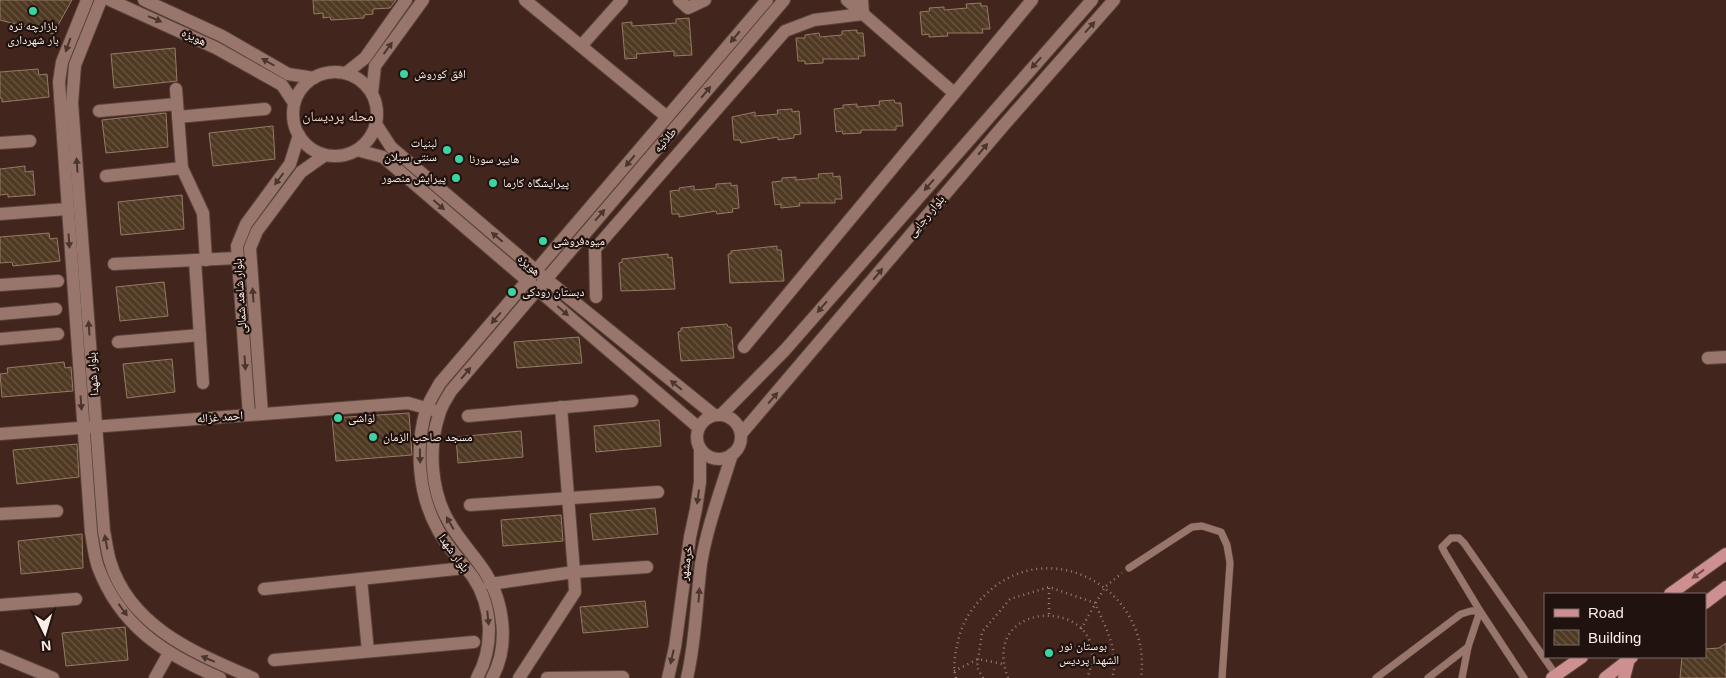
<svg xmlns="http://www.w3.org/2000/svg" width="1726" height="678" font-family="Helvetica,'Noto Naskh Arabic',sans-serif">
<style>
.building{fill:url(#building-back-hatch);stroke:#947b64}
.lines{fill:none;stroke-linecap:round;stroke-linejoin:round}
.service-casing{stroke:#5b443c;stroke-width:8}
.minor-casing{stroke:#5b443c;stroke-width:14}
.tertiary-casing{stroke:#5b443c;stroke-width:14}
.secondary-casing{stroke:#5b443c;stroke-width:14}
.primary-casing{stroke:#5b443c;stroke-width:14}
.path{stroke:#957f77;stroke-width:2.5;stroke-dasharray:1 4;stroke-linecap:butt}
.service{stroke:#98766b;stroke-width:7}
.minor{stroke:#98766b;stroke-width:12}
.tertiary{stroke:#98766b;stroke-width:12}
.secondary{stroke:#98766b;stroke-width:12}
.primary{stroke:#cd8f90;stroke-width:12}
.oneway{fill:#4a362f}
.oneway2{fill:#6e4b49}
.poi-dot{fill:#3cd4a4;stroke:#20130f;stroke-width:2}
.labels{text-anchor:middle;stroke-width:4.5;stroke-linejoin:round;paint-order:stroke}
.poi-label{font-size:12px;fill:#fcede8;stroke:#20130f;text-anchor:start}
.street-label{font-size:12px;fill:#fcede8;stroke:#20130f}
.neighbourhood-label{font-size:14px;fill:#f3cdc1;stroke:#20130f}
</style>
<defs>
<pattern id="building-back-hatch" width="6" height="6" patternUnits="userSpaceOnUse" patternTransform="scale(1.25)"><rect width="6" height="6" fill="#4f3923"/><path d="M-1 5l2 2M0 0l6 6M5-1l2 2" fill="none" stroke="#695643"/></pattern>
</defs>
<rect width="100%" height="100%" fill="#42261d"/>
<g class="building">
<polygon points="0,0 72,0 53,34 0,20"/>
<polygon points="313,0 396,0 390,8 373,9 373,14 364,15 364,18 331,20 330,17 323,18 323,13 314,14"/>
<polygon points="981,3 981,6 987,6 990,29 982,29 983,33 947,33 948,36 929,37 929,34 922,35 920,12 930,11 929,8 944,7 944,10 967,8 966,4"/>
<polygon points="689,18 692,55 674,56 674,51 636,54 637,58 625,59 622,23 632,22 632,26 676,23 676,19"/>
<polygon points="857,30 857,33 863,33 865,56 858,56 859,59 823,59 823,63 805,64 805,61 798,61 796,38 805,38 805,35 819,33 820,37 842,35 842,31"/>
<polygon points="175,48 177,81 114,88 111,54"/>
<polygon points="38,69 39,75 47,74 49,97 2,102 2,98 0,98 0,72"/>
<polygon points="894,100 895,103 901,103 903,126 896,126 896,130 861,130 861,133 843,134 842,131 836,132 834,109 843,108 843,105 857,104 857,107 880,105 879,101"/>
<polygon points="792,109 792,112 799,111 801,134 794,135 794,138 778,140 778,137 741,143 740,140 734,140 732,117 755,112 755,116 778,114 777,110"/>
<polygon points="166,113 168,147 106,153 102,120"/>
<polygon points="273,126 275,159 213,166 209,133"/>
<polygon points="25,166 25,172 33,171 35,195 8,197 8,194 0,195 0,169"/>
<polygon points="833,173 833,177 840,176 842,199 835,199 835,203 799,203 800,206 781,208 781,204 775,205 772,182 782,181 782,178 796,177 796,180 819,178 818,174"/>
<polygon points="731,183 731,186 737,185 739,208 732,209 733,212 717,214 716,211 679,217 679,214 672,214 670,191 680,190 679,188 694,186 694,190 716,188 716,184"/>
<polygon points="182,195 184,229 121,235 118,202"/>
<polygon points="49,233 50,239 57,238 60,261 13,266 12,262 0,263 0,237"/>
<polygon points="777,246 777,250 781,250 784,281 730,283 728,254 731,254 731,251"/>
<polygon points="668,254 668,258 672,257 675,289 621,291 619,263 622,262 622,259"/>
<polygon points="164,282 168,316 120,321 116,287"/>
<polygon points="727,324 728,327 731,327 734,358 681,361 678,332 681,331 681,328"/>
<polygon points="579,337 582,363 517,368 514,342"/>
<polygon points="172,359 175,392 127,398 123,364"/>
<polygon points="64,362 65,368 71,367 73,391 2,397 0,374 8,373 7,368"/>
<polygon points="409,413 412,455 336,461 332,418"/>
<polygon points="659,420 661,446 596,452 594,426"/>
<polygon points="521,431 523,457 458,463 456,437"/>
<polygon points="77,444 79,477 17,484 13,450"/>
<polygon points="655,508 658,534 593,540 590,514"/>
<polygon points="561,515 563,541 503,546 501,520"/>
<polygon points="82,534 83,568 21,574 18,541"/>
<polygon points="645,601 648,627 583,633 580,607"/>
<polygon points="125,627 128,660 66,666 62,633"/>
<polygon points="1726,643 1726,678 1680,678 1682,657 1705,657 1705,649 1719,648"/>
</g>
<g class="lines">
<g class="service-casing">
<g id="service">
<polyline points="1129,568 1192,527 1202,526 1221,532 1227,545 1230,563 1222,678"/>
<polyline points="1376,678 1461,614 1471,611 1480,611 1524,678"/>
<polyline points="1428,678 1468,647"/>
<polyline points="1462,678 1468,647 1480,611 1445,553 1442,547 1451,538 1459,538 1464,543 1556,675"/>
</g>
</g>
<g class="minor-casing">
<g id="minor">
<polyline points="525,0 667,117"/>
<polyline points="679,0 688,8 705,0"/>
<polyline points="847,0 954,93"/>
<polyline points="581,46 622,0"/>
<polyline points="176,89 182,168 203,213 206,260"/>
<polyline points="99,111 177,104"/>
<polyline points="178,117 265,109"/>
<polyline points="0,143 30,141"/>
<polyline points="106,176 182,168"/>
<polyline points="0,214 67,209"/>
<polyline points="195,260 203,383"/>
<polyline points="114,264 237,258"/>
<polyline points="0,285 58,281"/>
<polyline points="596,297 595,249 785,31 814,20 863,14 862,0"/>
<polyline points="0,314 56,309"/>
<polyline points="0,339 58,334"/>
<polyline points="118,342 200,335"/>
<polyline points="744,347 1032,0"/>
<polyline points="1708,358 1726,357"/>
<polyline points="468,416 632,401"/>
<polyline points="470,505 658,492"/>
<polyline points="0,514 57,511"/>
<polyline points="361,579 368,651"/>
<polyline points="490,584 574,572 561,407"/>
<polyline points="264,589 465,568"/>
<polyline points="0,605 76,599"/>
<polyline points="0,656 53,678"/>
<polyline points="274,660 474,642"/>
<polyline points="155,678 169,653"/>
<polyline points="519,678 575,592 574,572 647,567"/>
<polyline points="547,678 623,677"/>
</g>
</g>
<g class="tertiary-casing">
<g id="tertiary">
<path d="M87,0l-25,62 -3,20 32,450c2,11 3,24 7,35 22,59 66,87 122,111"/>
<path d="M101,0l-26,65 -3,38 32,428c2,9 3,20 6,30 20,66 85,92 143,117"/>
<polyline points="110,0 216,48 282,85 294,103"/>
<polyline points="144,0 222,36 288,74 314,78"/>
<circle cx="335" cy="114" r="42"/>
<polyline points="346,73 365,58 406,0"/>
<polyline points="372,93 375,66 423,0"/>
<polyline points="376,124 391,147 546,279 714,415"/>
<polyline points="357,150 383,157 699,428"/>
<polyline points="262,414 250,248 257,231 301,172 325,155"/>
<polyline points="249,415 237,246 246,224 290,164 299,135"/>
<polyline points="0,434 408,403 433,410"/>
<path d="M477,678c17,-31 16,-71 -4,-101 -12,-16 -27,-31 -36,-49 -19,-35 -22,-80 -11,-118 3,-9 9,-18 14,-27l327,-383"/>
<path d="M492,678c18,-32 12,-76 -7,-106 -11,-17 -26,-32 -36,-50 -18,-30 -21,-74 -10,-107 2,-9 8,-17 12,-24l333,-391"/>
</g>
</g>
<g class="secondary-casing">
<g id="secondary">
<polyline points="721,415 785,350 1092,0"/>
<circle cx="719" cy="437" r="22"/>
<polyline points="741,434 1004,125 1114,0"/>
<polyline points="668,678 675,647 690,537 696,509 700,482 700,448"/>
<path d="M687,678c9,-38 9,-75 14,-114 6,-37 20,-74 31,-110"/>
</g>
</g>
<g class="primary-casing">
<g id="primary">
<polyline points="1670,594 1726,554"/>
<polyline points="1705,603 1726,587"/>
<polyline points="1552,678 1582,657"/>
<polyline points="1605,678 1632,657"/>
<polyline points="1624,678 1629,659"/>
</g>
</g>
<g class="path">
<polyline points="1049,614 1049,587"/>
<polyline points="1081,629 1105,587 1122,573"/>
<polyline points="954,671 978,659 1003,664"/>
<path d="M956,678c-4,-13 0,-28 3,-41 4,-15 12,-28 23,-39 64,-68 171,-10 159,80"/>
<path d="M983,678l-6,-11 5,-35 28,-33 39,-12 46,16c10,24 25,48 17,75"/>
<path d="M1008,678c-32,-85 113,-81 79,0"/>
</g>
<use href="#service" class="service"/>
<use href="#minor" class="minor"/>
<use href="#tertiary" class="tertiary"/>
<use href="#secondary" class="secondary"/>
<use href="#primary" class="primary"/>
</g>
<defs><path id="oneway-solid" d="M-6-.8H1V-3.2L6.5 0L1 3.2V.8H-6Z" transform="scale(1.25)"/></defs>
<g class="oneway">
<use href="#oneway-solid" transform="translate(155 19) rotate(23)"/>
<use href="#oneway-solid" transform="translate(1090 27) rotate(-48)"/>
<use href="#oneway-solid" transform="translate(735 37) rotate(130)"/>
<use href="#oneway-solid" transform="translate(68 45) rotate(110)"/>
<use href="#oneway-solid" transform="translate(388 48) rotate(-54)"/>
<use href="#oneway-solid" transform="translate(268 62) rotate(-150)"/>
<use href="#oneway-solid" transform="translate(1036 63) rotate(132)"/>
<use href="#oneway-solid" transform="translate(706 92) rotate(-50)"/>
<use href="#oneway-solid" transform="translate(983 149) rotate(-50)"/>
<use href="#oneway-solid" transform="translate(630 161) rotate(130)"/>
<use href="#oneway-solid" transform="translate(77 165) rotate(-94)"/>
<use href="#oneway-solid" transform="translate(279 179) rotate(127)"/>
<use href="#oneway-solid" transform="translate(929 185) rotate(131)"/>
<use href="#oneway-solid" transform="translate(439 205) rotate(41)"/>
<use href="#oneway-solid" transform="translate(600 215) rotate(-49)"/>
<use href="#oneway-solid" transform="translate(497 237) rotate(-140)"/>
<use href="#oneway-solid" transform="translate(69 241) rotate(86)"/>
<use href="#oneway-solid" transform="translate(878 274) rotate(-50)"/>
<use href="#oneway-solid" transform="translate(253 295) rotate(-94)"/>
<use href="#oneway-solid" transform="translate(822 307) rotate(131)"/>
<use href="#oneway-solid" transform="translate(563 311) rotate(41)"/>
<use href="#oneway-solid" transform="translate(496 318) rotate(131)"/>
<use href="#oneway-solid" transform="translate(89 328) rotate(-94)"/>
<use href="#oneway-solid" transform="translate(245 363) rotate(86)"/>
<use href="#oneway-solid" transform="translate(466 373) rotate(-50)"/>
<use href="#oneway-solid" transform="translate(676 385) rotate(-141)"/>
<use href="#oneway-solid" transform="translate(773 398) rotate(-49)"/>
<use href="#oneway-solid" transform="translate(81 403) rotate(86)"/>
<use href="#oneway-solid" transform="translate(420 456) rotate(89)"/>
<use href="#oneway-solid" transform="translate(698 497) rotate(98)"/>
<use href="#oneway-solid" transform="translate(450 523) rotate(-120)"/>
<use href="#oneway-solid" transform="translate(106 542) rotate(-101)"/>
<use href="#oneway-solid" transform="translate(699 595) rotate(-86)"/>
<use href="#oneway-solid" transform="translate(123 610) rotate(54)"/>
<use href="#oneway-solid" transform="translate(488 618) rotate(84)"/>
<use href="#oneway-solid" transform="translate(672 657) rotate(103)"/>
<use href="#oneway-solid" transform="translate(208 659) rotate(-157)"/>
</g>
<use class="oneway2" href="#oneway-solid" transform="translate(1698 574) rotate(144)"/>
<g class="poi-dot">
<circle cx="33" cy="11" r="5"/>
<circle cx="404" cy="74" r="5"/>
<circle cx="447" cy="150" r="5"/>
<circle cx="459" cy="159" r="5"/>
<circle cx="456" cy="178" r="5"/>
<circle cx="493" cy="183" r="5"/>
<circle cx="543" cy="241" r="5"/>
<circle cx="512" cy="292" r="5"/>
<circle cx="338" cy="418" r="5"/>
<circle cx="373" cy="437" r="5"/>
<circle cx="1049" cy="653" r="5"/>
</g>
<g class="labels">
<g class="poi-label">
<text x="33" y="30" text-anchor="middle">بازارچه تره<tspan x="33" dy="14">بار شهرداری</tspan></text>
<text x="414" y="78">افق کوروش</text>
<text x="437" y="147" text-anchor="end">لبنیات<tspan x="437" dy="14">سنتی سبلان</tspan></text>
<text x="469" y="163">هایپر سورنا</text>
<text x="446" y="182" text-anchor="end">پیرایش منصور</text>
<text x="503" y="187">پیرایشگاه کارما</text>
<text x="553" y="245">میوه‌فروشی</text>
<text x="522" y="296">دبستان رودکی</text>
<text x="348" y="422">لواشی</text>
<text x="383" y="441">مسجد صاحب الزمان</text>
<text x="1059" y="650">بوستان نور<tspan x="1059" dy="14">الشهدا پردیس</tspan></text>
</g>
<g class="street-label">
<text transform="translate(194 37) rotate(25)" y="4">هویزه</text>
<text transform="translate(665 140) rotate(-49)" y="4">طلائیه</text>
<text transform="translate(926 216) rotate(-50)" y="4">بلوار رجایی</text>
<text transform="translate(529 265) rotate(41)" y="4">هویزه</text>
<text transform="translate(240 296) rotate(-94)" y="4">بلوار شاهد شمالی</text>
<text transform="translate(93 374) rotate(-94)" y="4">بلوار شهدا</text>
<text transform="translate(220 417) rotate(-4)" y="4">احمد غزاله</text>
<text transform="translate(454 553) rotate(54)" y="4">بلوار شهدا</text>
<text transform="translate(686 563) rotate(-82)" y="4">خرمشهر</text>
</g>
<g class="neighbourhood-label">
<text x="338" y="121">محله پردیسان</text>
</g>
</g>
<rect x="1544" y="593" width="162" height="65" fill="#20130f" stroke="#786a66"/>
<rect x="1554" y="609" width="25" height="8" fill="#cd8f90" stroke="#786a66"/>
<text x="1588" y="618" font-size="15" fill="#fcede8">Road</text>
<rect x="1554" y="630" width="25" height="15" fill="url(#building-back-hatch)" stroke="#786a66"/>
<text x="1588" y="643" font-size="15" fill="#fcede8">Building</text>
<g transform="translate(45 633) rotate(175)" stroke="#20130f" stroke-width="4" paint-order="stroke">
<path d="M0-4L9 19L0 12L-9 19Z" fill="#fcede8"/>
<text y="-8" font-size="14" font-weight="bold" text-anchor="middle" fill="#fcede8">N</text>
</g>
</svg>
